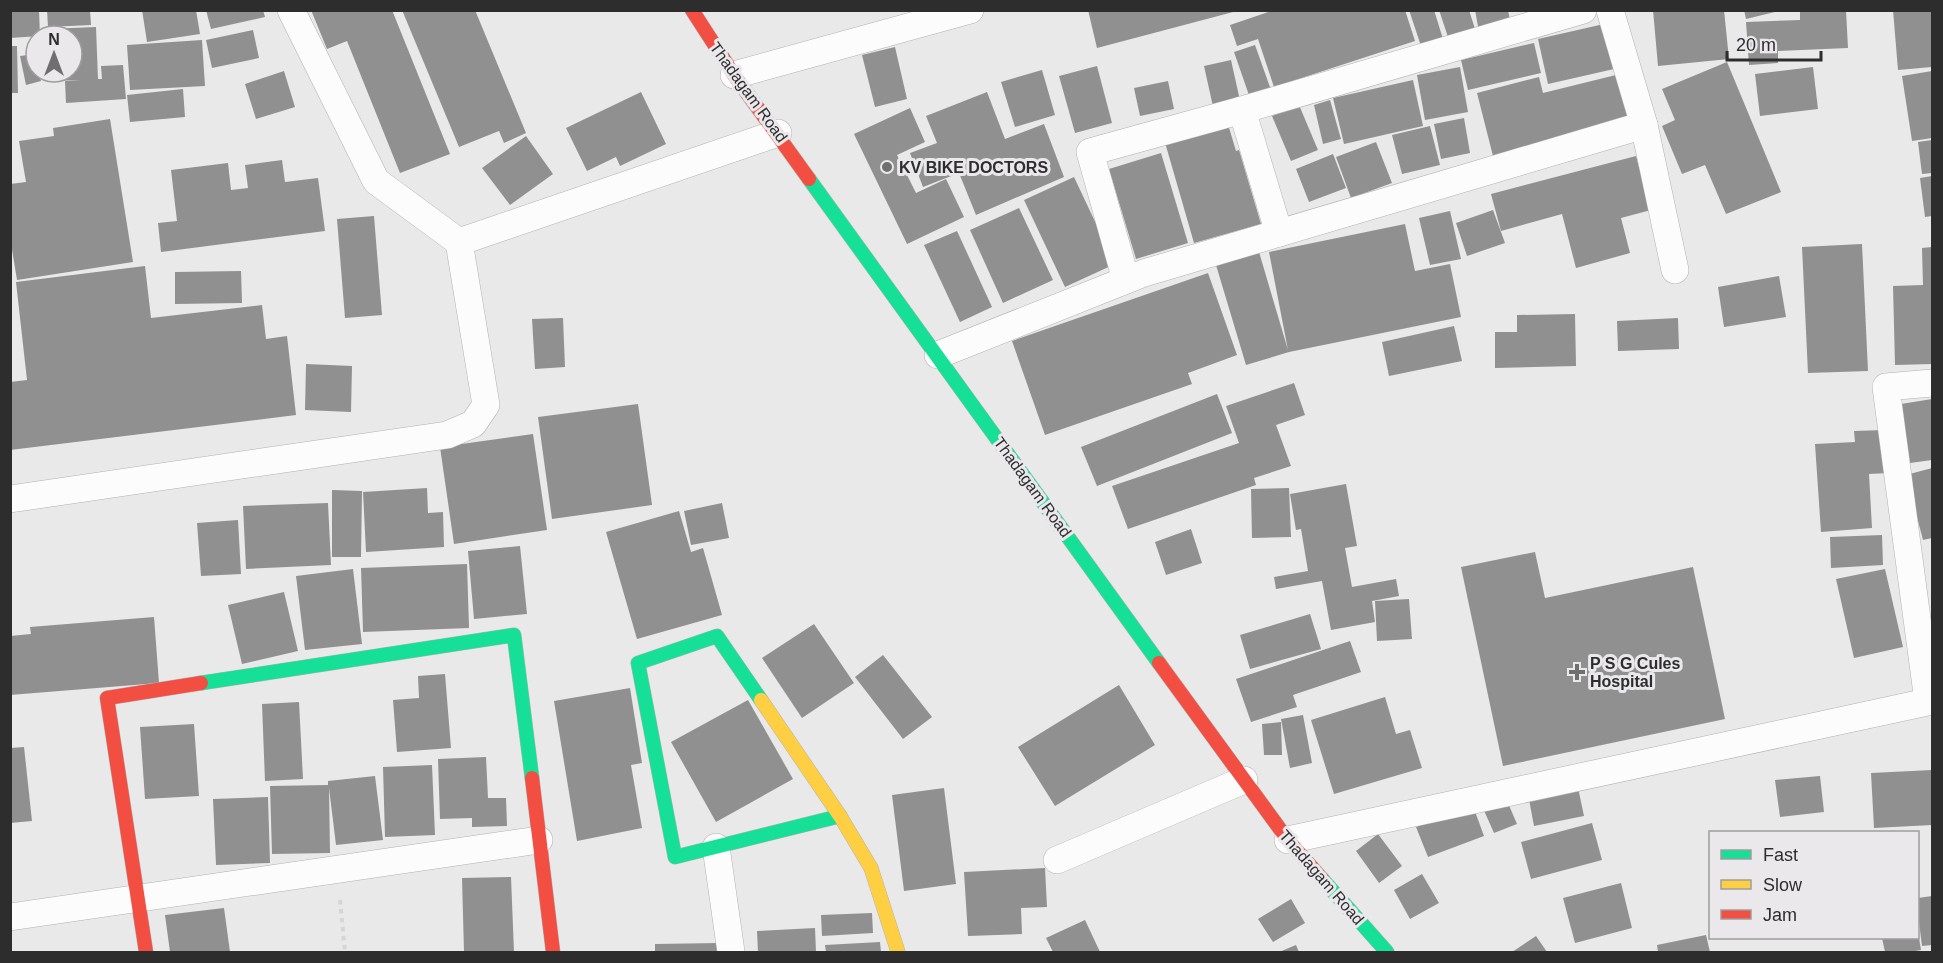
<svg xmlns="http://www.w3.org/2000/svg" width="1943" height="963" font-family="Helvetica,sans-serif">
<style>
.building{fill:#909090}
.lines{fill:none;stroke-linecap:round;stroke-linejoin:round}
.street-casing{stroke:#b2b1b2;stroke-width:28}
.fast-casing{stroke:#b2b1b2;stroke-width:15}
.slow-casing{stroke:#b2b1b2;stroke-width:15}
.jam-casing{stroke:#b2b1b2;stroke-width:15}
.path{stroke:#d5d5d5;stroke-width:4;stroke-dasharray:4.5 4.5;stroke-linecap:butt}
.street{stroke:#fcfcfc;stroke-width:27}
.fast{stroke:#16e098;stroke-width:14}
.slow{stroke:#ffcf43;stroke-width:14}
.jam{stroke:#f24e42;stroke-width:14}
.poi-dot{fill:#706f70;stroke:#eae8eb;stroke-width:2}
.labels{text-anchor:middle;stroke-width:6;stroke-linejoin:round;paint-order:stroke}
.street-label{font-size:16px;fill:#2e2d2e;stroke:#eae8eb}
.poi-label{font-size:16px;font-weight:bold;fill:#2e2d2e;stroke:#eae8eb;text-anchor:start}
</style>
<rect width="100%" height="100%" fill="#eae9ea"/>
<g class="building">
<polygon points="10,10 39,10 40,36 10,38"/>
<polygon points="47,10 90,10 91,25 48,27"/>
<polygon points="142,10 196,10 200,34 147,42"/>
<polygon points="206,10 263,10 265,17 211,29"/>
<polygon points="311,10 392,10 450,154 400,173 347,41 327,49"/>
<polygon points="402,10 475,10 526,133 504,143 499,131 459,147"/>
<polygon points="1088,10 1237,10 1237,11 1097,48"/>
<polygon points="1274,10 1405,10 1415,41 1274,87 1258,39 1237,46 1230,25"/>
<polygon points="1409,10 1434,10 1443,39 1421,46"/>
<polygon points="1439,10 1469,10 1475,29 1448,37"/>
<polygon points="1475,10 1508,10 1511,25 1479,32"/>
<polygon points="1653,10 1724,10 1729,59 1658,66"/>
<polygon points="1744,10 1779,10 1779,11 1746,19"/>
<polygon points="1800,10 1846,10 1848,48 1778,51 1778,63 1749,65 1746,22 1800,20"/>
<polygon points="1893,10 1932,10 1932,67 1898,70"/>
<polygon points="1604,24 1614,69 1548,84 1538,39"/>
<polygon points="96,27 98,79 102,79 101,66 123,65 126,99 66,103 65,81 80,80 51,81 50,72 72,72 72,36 48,36 48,29"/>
<polygon points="253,30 259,58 212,68 206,40"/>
<polygon points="202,40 205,86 130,90 127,45"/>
<polygon points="1534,43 1541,73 1468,90 1461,60"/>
<polygon points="1255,45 1271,90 1250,98 1234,52"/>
<polygon points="10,46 17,46 18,93 10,93"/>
<polygon points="895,47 907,99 875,107 862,55"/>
<polygon points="36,54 36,72 39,72 41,81 26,85 20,56"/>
<polygon points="1231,60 1241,105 1214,111 1204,66"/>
<polygon points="1727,62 1781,192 1726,214 1705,165 1682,174 1662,126 1675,120 1662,89"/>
<polygon points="1097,66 1112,123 1075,133 1059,76"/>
<polygon points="1460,67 1468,112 1425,120 1417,75"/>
<polygon points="1813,67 1818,109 1760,116 1755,74"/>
<polygon points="1042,70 1055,115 1015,127 1001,82"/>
<polygon points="284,71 295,107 256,119 245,84"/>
<polygon points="1932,71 1932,138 1912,141 1902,76"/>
<polygon points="1620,74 1632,121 1493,156 1477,93 1539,77 1543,93"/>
<polygon points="1413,80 1423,126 1344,144 1333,98"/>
<polygon points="1168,81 1174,109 1140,116 1134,88"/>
<polygon points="183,89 185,117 130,122 127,95"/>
<polygon points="641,92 666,144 620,166 616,157 587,171 566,128"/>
<polygon points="987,92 1005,139 1044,124 1064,177 976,215 959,173 923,187 910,153 937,143 926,116"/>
<polygon points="1330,100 1341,139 1323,144 1314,105"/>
<polygon points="1299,105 1318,150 1291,161 1272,116"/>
<polygon points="910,108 925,142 897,155 916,193 946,179 964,217 907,244 854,134"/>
<polygon points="1464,118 1470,153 1441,159 1434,124"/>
<polygon points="110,119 133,262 17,280 10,237 10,184 26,182 19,141 54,136 53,128"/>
<polygon points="1227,121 1236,151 1239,150 1261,224 1194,243 1164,139"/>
<polygon points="1430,126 1440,165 1402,174 1392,135"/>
<polygon points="526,136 553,174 510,205 482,168"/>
<polygon points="1932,140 1932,173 1922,174 1918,142"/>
<polygon points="1376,142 1392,183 1351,198 1336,157"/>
<polygon points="1161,153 1188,243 1136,259 1109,169"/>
<polygon points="1333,154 1346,188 1309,202 1296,169"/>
<polygon points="1636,156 1651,210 1621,218 1630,253 1576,268 1562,214 1501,231 1491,194"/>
<polygon points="282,160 285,182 318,178 325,231 161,252 158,223 177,221 171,170 228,163 231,190 248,188 245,165"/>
<polygon points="1932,176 1932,216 1925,217 1920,178"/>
<polygon points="1074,177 1115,264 1065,287 1024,200"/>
<polygon points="1019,208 1053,280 1003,303 970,230"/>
<polygon points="1493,210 1505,243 1467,256 1456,223"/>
<polygon points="1450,211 1461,259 1430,265 1419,218"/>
<polygon points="374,216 382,315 345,318 337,219"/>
<polygon points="1405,224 1415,271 1450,264 1461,317 1289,352 1246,365 1216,265 1259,252 1288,350 1269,252"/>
<polygon points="957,231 992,307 960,322 924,245"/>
<polygon points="1862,244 1868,371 1808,373 1802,247"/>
<polygon points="1932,247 1932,364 1895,365 1893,286 1923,285 1922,248"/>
<polygon points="145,266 151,318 262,305 266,339 287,336 296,415 10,450 10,382 27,380 16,282"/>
<polygon points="241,271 242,303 175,304 175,272"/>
<polygon points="1208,273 1237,355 1188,373 1192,384 1045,435 1012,341"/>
<polygon points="1779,276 1786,317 1724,327 1718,287"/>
<polygon points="1575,314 1576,366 1495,368 1495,332 1517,332 1517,315"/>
<polygon points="563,318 565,367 535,369 532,319"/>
<polygon points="1678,318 1679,349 1618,351 1617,321"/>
<polygon points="1454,326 1462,361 1389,376 1382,342"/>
<polygon points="306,364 352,366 351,412 305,410"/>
<polygon points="1294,383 1305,415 1276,425 1291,466 1254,478 1256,485 1128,529 1112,486 1239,443 1226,406"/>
<polygon points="1217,394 1232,433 1097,486 1081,447"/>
<polygon points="1932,399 1932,460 1910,463 1901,404"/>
<polygon points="638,404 652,505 552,519 538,417"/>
<polygon points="1885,430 1888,473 1869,474 1872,528 1821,532 1815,444 1855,442 1854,431"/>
<polygon points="533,434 547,530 454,544 440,447"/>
<polygon points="1932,468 1932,538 1923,540 1906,475"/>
<polygon points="1346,484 1357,546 1345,548 1352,587 1396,579 1399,596 1372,601 1375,622 1331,630 1322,581 1276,589 1274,577 1308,571 1301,529 1296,530 1290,494"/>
<polygon points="427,488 428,513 443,512 444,547 366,552 363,492"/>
<polygon points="1289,488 1291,537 1252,538 1251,489"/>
<polygon points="332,490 362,491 361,557 332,557"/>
<polygon points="328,503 331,565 246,569 243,506"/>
<polygon points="722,503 729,538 691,545 684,511"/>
<polygon points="679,511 691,552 703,548 722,615 637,639 606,532"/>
<polygon points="238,520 241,574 201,576 197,523"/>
<polygon points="1191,529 1202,563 1166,575 1155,542"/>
<polygon points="1882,535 1883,565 1831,568 1830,537"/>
<polygon points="520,546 527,614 474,619 468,551"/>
<polygon points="1535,552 1545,598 1693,567 1725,719 1503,766 1461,567"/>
<polygon points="467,564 469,628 363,632 361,568"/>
<polygon points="353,569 362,644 305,650 296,576"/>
<polygon points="1885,569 1903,647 1854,658 1836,579"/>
<polygon points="284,592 298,651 242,664 228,605"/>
<polygon points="1409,599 1412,639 1377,641 1375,601"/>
<polygon points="1310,614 1321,649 1250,669 1240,635"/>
<polygon points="154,617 159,683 10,695 10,636 31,634 30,627"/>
<polygon points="814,624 854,683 802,718 762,658"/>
<polygon points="1350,641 1361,672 1293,695 1297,707 1251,722 1236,679"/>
<polygon points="883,655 932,717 903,739 855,677"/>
<polygon points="445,674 451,748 397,752 393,700 419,698 418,676"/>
<polygon points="1119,685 1155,745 1055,806 1018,747"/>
<polygon points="630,688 642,763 631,765 642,828 577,841 554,701"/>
<polygon points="1385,697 1396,734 1410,730 1422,768 1334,794 1311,720"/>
<polygon points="748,700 793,779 716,822 671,742"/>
<polygon points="299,702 303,779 265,781 262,704"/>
<polygon points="1303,715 1312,763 1290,768 1281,719"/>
<polygon points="1281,722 1282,755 1264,755 1262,724"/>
<polygon points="194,724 199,796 145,799 140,727"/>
<polygon points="24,747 32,821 10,823 10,748"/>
<polygon points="486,757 488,798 506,798 507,826 472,827 472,818 440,819 438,759"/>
<polygon points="432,765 435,835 385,837 383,767"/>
<polygon points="1932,770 1932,825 1874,828 1871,773"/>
<polygon points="375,776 383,840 336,845 329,788 330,853 272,854 270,786 328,785 328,781"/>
<polygon points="1820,776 1824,812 1780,817 1775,780"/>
<polygon points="1577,783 1584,816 1534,826 1528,794"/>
<polygon points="944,788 956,884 904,891 892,795"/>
<polygon points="1505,796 1517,824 1494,833 1482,806"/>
<polygon points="268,797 270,863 216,865 213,799"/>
<polygon points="1473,806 1484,836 1428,857 1416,827"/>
<polygon points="1592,823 1602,860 1531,879 1521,842"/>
<polygon points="1378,834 1402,866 1379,883 1356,851"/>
<polygon points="1045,868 1047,907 1021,908 1022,934 968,936 964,872"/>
<polygon points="1422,874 1439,903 1410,919 1394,890"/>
<polygon points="511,877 514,952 464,952 462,878"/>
<polygon points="1621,883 1632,928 1575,943 1563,898"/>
<polygon points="1932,896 1932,945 1922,946 1918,914 1918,898"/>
<polygon points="1291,899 1305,923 1273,942 1258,919"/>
<polygon points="224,908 230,952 170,952 165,915"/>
<polygon points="872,913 873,933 822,936 821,915"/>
<polygon points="1085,920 1100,952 1053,952 1046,938"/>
<polygon points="815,928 816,952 758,952 757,931"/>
<polygon points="1706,935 1710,952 1658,952 1657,945"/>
<polygon points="1536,936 1547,952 1512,952"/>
<polygon points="1882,938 1919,938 1921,950 1910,952 1885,952"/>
<polygon points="880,942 881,952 826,952 825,945"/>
<polygon points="719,943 719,952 655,952 655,944"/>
<polygon points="1296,945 1299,952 1279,952"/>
</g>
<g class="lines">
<g class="street-casing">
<g id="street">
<polyline points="291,10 376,181 459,242 778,133"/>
<polyline points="1610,10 1644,125 1675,270"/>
<polyline points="734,75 970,10"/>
<polyline points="1279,233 1242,110 1583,10"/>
<polyline points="1126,280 1090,152 1242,110"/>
<polyline points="938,355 1144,273 1644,125"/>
<polyline points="10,499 447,435 473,424 486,405 459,242"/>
<polyline points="1928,701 1886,387 1932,383"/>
<polyline points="1288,840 1932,701"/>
<polyline points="716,847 731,952"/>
<polyline points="1057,860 1244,780"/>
<polyline points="10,917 539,840"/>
</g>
</g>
<g class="fast-casing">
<g id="fast">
<polyline points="809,179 1159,663"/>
<polyline points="201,683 514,635 532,778"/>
<polyline points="761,700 717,636 638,663 675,857 840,816"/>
<polyline points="1323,880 1387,952"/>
</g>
</g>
<g class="slow-casing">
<polyline id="slow" points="761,700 840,816 871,868 898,952"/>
</g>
<g class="jam-casing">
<g id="jam">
<polyline points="692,10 734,75 809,179"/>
<polyline points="1159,663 1288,840 1323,880"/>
<polyline points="532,778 553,952"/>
<polyline points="146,952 107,698 201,683"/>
</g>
</g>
<polyline class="path" points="340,900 345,952"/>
<use href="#street" class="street"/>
<use href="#fast" class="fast"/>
<use href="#slow" class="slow"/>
<use href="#jam" class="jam"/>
</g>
<g class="poi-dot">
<circle cx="887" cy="167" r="6"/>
<path d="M1574 663h6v6h6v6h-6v6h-6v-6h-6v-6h6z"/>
</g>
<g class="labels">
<g class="street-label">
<text transform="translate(749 92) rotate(54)" y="6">Thadagam Road</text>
<text transform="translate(1033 487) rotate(54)" y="6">Thadagam Road</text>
<text transform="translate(1322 877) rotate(49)" y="6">Thadagam Road</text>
</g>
<g class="poi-label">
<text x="899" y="173">KV BIKE DOCTORS</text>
<text x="1590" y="669">P S G Cules<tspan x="1590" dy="18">Hospital</tspan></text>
</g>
</g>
<rect width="1943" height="963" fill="none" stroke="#2e2d2e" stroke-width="24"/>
<rect x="1709" y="831" width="210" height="108" fill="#eae8eb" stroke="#9f9d9f" stroke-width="1.5"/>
<rect x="1721" y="850" width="30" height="9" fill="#16e098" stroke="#9f9d9f" stroke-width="1.5"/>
<text x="1763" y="861" font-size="18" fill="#2e2d2e">Fast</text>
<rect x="1721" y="880" width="30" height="9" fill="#ffcf43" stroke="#9f9d9f" stroke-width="1.5"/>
<text x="1763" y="891" font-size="18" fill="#2e2d2e">Slow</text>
<rect x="1721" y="910" width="30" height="9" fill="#f24e42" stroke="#9f9d9f" stroke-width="1.5"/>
<text x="1763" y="921" font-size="18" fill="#2e2d2e">Jam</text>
<g transform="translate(54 54)"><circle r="28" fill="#eae8eb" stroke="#9f9d9f" stroke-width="1.5"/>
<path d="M0-4.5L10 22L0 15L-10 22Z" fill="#706f70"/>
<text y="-9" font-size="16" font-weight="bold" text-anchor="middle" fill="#2e2d2e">N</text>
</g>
<path d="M1727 51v9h94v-9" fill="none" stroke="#2e2d2e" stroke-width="3"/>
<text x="1736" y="51" font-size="18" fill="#2e2d2e" stroke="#eae8eb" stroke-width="4.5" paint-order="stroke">20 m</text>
</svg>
